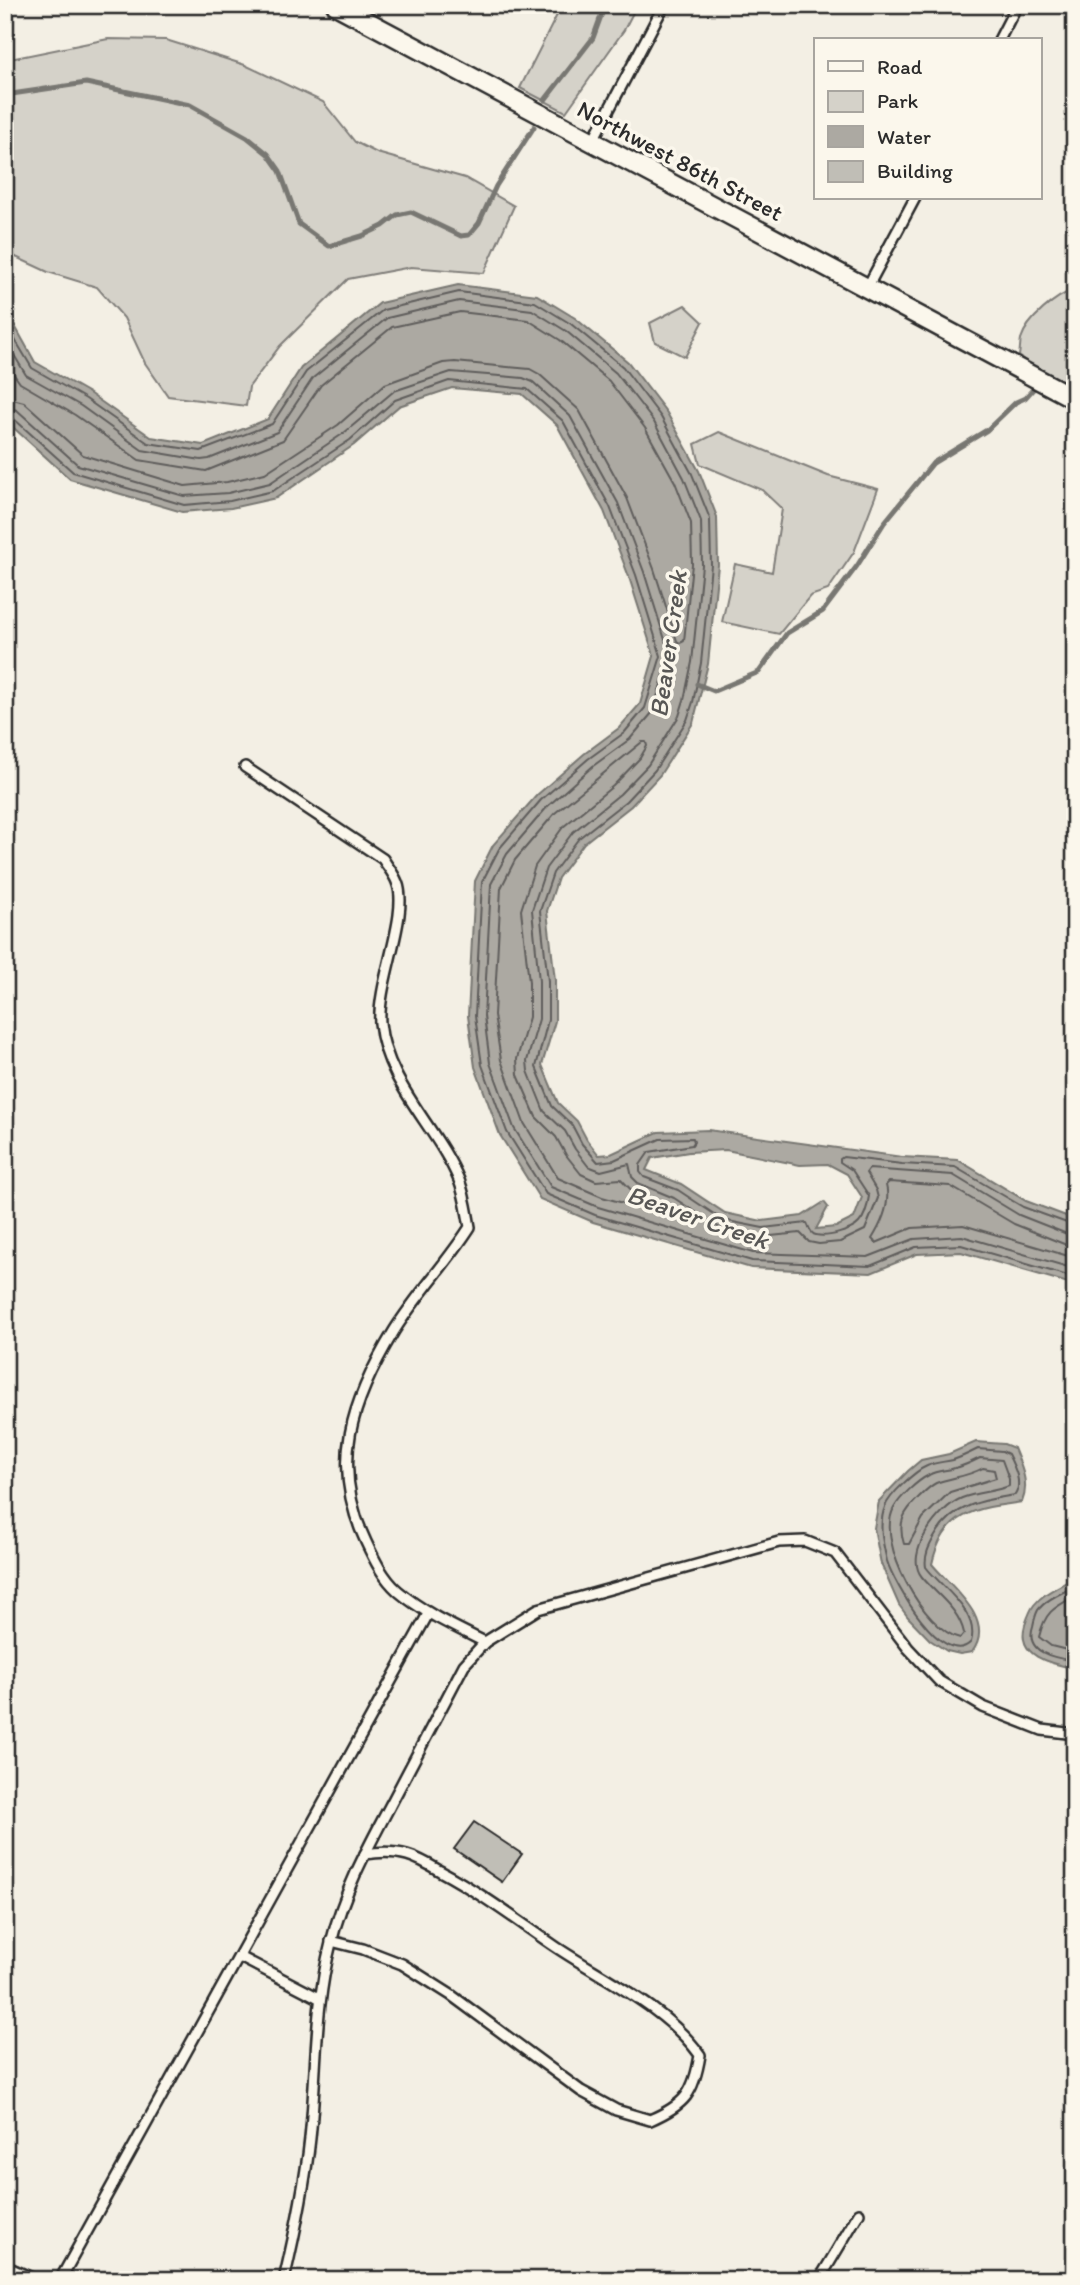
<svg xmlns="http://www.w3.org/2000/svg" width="1080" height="2285" font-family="Itim,sans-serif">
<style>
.green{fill:#d5d2c9;stroke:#807e7a;stroke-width:2}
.water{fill:#aca9a2;stroke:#787772;stroke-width:2;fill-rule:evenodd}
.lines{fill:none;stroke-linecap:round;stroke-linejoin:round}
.shore{stroke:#5f5d5b;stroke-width:2}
.stream{stroke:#787772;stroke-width:5}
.building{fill:#c0beb6;stroke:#2b2b2b;stroke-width:2}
.lane-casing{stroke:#2b2b2b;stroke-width:14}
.street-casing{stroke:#2b2b2b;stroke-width:23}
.lane{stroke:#fbf7ec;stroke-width:9}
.street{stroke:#fbf7ec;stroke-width:18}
.labels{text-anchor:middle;stroke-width:7;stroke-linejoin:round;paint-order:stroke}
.street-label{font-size:24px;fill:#2b2b2b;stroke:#fbf7ec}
.water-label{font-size:26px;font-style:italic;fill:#585755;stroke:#fbf7ec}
</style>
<rect width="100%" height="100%" fill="#f3efe4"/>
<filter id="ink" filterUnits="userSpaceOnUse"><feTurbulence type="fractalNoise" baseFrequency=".0143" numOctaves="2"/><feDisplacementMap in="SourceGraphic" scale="14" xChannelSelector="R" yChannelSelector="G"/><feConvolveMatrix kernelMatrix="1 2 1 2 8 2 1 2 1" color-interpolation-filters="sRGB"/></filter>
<g filter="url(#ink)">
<g class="green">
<polygon points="562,5 637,5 624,30 566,112 520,88"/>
<polygon points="108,39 166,40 245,65 323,102 355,142 377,153 465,178 514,206 484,273 411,267 348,279 280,346 249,387 246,406 168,396 145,363 124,318 97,287 48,272 5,252 5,60"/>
<path d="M1075,289v103l-36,-20 -20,-16c1,-6 1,-12 2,-17 6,-20 35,-43 54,-50z"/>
<polygon points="685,305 703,322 685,357 655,342 650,323"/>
<polygon points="719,432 828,476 878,489 854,552 828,590 810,596 779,634 722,622 735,564 772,572 782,509 762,490 700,464 695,444"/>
</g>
<g class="water">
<path d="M458,285l79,10 38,23 53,44 39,51 32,58 18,46 1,48 -10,99 -15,59 -33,52 -29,31 -47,37 -26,35 -11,33 8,69v41l-13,44 16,38 19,18 10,19 12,15 12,-1 47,-22 50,-2 194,27 56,3 68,41 40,15 9,5v64l-114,-33 -44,2 -46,19 -120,-5 -158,-46 -53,-23 -40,-64 -25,-68 -7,-51 7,-135 18,-36 44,-50 47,-41 35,-26 21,-24 14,-48 -25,-79 -25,-66 -47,-86 -35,-31 -70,-6 -53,18 -45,39 -78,53 -45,10 -49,4 -112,-33 -65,-59v-112l30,54 54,31 62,44 52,8 65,-26 33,-51 79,-65zM726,1150l74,15 28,-1 19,10 15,23 -8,21 -18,9 -20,2 12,-22 -4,-5 -22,14 -40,5 -37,-8 -44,-29 -35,-14 6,-12 37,-6z"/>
<path d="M976,1442l28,2 10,4c7,18 16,35 8,54 -45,6 -79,10 -90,62 18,22 65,56 40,88l-12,2 -13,-3 -17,-11 -22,-23 -9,-12 -18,-41 -7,-36 5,-27 29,-30 13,-11 28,-6z"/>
<path d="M1075,1577v91h-1c-24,-4 -58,-12 -49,-43 2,-6 5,-15 9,-20 10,-13 27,-19 41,-28z"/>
</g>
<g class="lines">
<g class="shore">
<path d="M5,323l27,45 54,31 62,44 53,8 71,-27 34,-52 77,-62 76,-18 76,10 36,22 52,43 38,50 31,57 18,45 1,46 -10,98 -8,39 -6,18 -32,50 -29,31 -47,37 -26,35 -13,38 8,70v39l-12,47 16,39 20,19 10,19 16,18 16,-2 46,-21 33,-1 1,4 -2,3 -43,7 -9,13v7l4,5 34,13 45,30 40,8 44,-5c2,4 3,11 9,12 11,3 36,-4 43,-12 6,-6 9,-20 10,-27l-17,-26 -12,-8v-3l3,-2 59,7 53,3 68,40 52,19"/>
<polyline points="5,340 26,375 81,406 142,450 201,460 209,459 277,432 313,378 387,318 459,301 532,310 566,331 616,373 654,422 684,478 701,521 702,565 692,662 684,700 679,716 648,765 620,794 573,832 546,868 532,910 539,981 539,1019 527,1061 528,1071 544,1111 565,1131 575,1149 588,1166 601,1171 629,1164 632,1177 638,1183 674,1198 720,1228 761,1237 800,1233 809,1242 819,1244 840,1242 865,1230 878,1198 876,1190 866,1173 869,1169 953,1175 1019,1215 1067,1234 1075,1235"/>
<polyline points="5,362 20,383 75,415 139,460 206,471 283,440 321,385 392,327 460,312 528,320 560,340 609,381 645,428 675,482 691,523 692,564 684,641 680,643 677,641 654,569 627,498 579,410 539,374 530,369 455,362 443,363 385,384 338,425 265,473 227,482 185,486 83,455 24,402 5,397"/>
<polyline points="5,407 17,410 78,465 184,496 228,493 270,483 344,433 394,391 451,372 523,378 533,382 570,416 618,503 644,572 670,656 652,713 630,739 593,766 548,806 507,854 491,884 484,1016 490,1063 514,1128 551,1187 598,1207 753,1253 868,1257 914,1239 962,1236 1075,1269"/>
<polyline points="5,416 13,418 73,472 184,505 230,501 273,491 350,440 395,400 449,381 527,389 563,421 610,507 636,575 661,656 645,708 624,733 588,759 541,800 499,849 482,882 475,1016 482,1065 507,1132 546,1194 595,1215 752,1261 870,1266 916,1247 961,1245 1075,1278"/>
<polygon points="642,742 646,742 647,746 640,758 613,786 563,827 535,866 521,910 529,982 529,1017 517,1059 518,1075 536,1117 556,1137 566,1155 581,1174 596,1181 621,1179 634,1193 675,1211 676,1215 673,1217 602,1197 558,1178 524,1123 501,1060 494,1015 501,888 515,860 555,813"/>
<path d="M1075,1246l-11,-2 -50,-20 -64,-38 -61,-4 -3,3c5,19 -4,38 -14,54l4,4 36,-15 51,-3 112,33"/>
<path d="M978,1449l24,2 6,3c6,12 15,29 7,41 -33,5 -62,10 -80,41 -6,10 -11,20 -9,31 15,20 54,45 45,75 -28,29 -78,-61 -84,-81 -4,-17 -9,-37 -2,-54 4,-12 30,-36 42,-41 8,-4 18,-4 26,-6 9,-3 17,-7 25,-11z"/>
<path d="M980,1458l22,2 7,19v7c-15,6 -32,6 -47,12 -23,9 -59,56 -40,79 15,18 37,32 42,56l-4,5c-36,-8 -85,-96 -66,-130 6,-11 23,-27 35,-33 8,-5 18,-4 26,-7 9,-2 17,-6 25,-10z"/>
<path d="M983,1468l11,2 2,8 -46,14 -27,26 -14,26h-5c-7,-22 0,-32 15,-47 5,-5 11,-11 17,-14 16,-6 31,-6 47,-15z"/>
<path d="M1075,1586c-12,7 -28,12 -37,24 -2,4 -4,11 -5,16 -9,27 21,32 42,35"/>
<path d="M1075,1596c-22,12 -30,16 -36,41l12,9 24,6"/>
</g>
<g class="stream">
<polyline points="5,95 86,83 190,105 247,137 268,154 280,171 299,224 329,246 362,236 383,226 397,215 411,212 461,236 469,235 479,223 496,186 534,127"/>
<polyline points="545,100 593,38 605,5"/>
<polyline points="1061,385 1075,381"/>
<polyline points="697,684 714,691 759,672 787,633 823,611 857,566 884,523 933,463 987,430 1016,402 1025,398 1035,387 1041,387"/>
</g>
</g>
<polygon class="building" points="474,1822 522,1854 502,1882 454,1849"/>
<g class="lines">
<g class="lane-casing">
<g id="lane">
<polyline points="999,40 1017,5"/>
<polyline points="592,142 664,5"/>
<polyline points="867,288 915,198"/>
<path d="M245,767l138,92c4,7 11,15 14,23 13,31 -20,101 -17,141 6,61 57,104 79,157 6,15 8,31 11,47 -23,36 -53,67 -76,104 -42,69 -65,133 -28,211 8,17 17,36 32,49 26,22 57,36 87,51"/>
<path d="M331,1941l32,8 39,15 49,31 130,96 35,19 34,10c35,-15 44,-27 50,-65 -33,-47 -96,-76 -144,-108 -38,-26 -75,-54 -116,-76 -10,-6 -22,-13 -33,-16 -14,-4 -29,-3 -42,-1"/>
<polyline points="240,1957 319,1998"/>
<polyline points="5,2266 36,2280"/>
<polyline points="60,2280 428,1614"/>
<path d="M284,2280c11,-47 21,-94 26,-142 7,-65 4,-130 21,-195 12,-50 37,-96 61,-141 24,-46 48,-91 72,-137l21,-23 53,-33 241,-67 26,-1 30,12 73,95 31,33 44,26 59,23 33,4"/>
<polyline points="819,2280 859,2213"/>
</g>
</g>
<g class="street-casing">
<polyline id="street" points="336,5 1075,399"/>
</g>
<use href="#lane" class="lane"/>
<use href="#street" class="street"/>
</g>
</g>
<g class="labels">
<g class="street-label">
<text transform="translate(680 161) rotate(28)" y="8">Northwest 86th Street</text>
</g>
<g class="water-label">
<text transform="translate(668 644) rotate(-82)" y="9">Beaver Creek</text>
<text transform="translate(698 1217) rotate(19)" y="9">Beaver Creek</text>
</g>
</g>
<rect width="1080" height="2285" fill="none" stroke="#fbf7ec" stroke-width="28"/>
<rect x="14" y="14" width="1052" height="2257" fill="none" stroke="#2b2b2b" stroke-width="2.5" filter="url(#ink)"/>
<rect x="814" y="38" width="228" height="161" fill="#fbf7ec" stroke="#a8a59f" stroke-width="2"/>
<rect x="828" y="61" width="35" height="10" fill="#fbf7ec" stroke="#a8a59f" stroke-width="2"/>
<text x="877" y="74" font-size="21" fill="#2b2b2b">Road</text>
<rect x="828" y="91" width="35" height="21" fill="#d5d2c9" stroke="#a8a59f" stroke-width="2"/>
<text x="877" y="108" font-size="21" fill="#2b2b2b">Park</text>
<rect x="828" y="126" width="35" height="21" fill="#aca9a2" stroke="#a8a59f" stroke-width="2"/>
<text x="877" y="144" font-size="21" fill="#2b2b2b">Water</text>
<rect x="828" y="161" width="35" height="21" fill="#c0beb6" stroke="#a8a59f" stroke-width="2"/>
<text x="877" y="178" font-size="21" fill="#2b2b2b">Building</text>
</svg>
